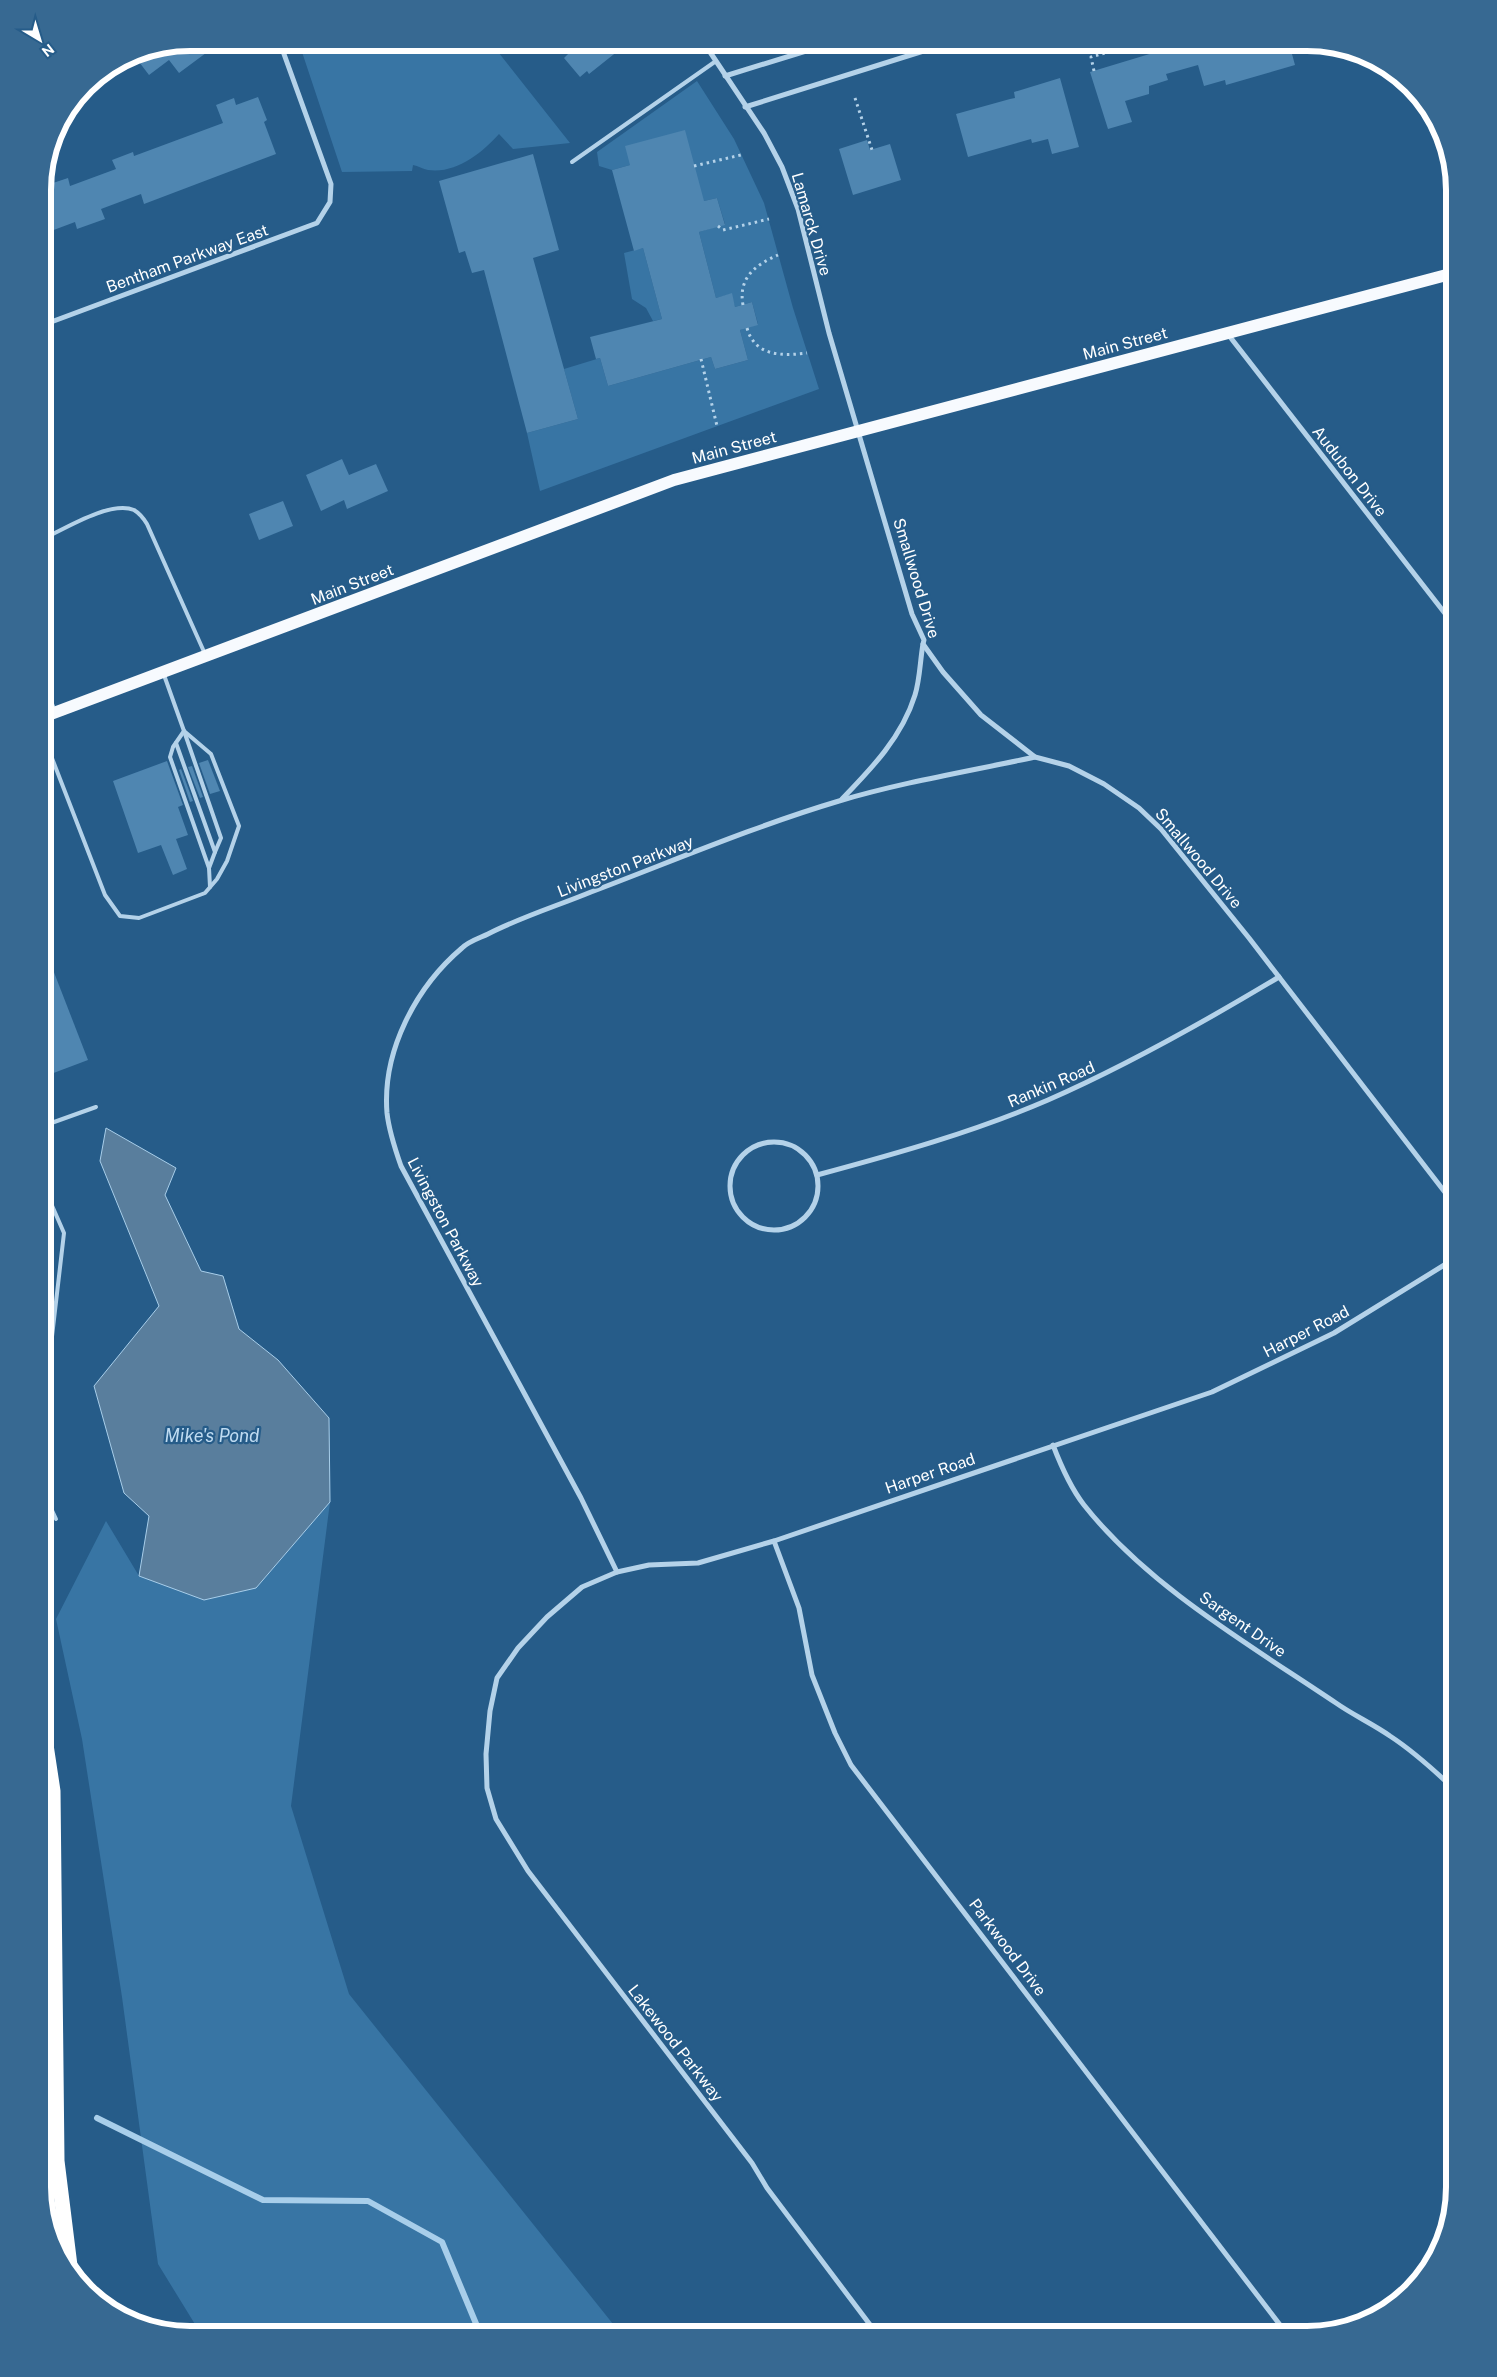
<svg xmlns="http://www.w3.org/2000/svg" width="1497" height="2377" font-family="'Public Sans',sans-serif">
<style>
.green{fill:#3875a4}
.water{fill:#597e9d;stroke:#a8ceea}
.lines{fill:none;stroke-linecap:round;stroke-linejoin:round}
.stream{stroke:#a8ceea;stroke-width:6}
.building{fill:#4f86b1}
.path{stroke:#b4d2e9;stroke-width:3;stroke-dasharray:2.5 4;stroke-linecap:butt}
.lane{stroke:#b4d2e9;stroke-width:4}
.street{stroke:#b4d2e9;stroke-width:5}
.primary{stroke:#f7fafe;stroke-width:12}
.highway{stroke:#fff;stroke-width:15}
.labels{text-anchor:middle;stroke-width:4.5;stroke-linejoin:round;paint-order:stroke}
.street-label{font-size:16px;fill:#fff;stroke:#265c89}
.water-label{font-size:18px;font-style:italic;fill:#bfdbf1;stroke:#265c89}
.rim{fill:none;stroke:#fff;stroke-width:6}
</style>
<rect width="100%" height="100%" fill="#265c89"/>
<g class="green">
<path d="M299,43h192l79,100 -57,6 -14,-15c-17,19 -43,40 -71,36 -5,-1 -10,-4 -15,-5l-1,6 -70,1z"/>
<polygon points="697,81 734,139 764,203 793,308 819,389 540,491 527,433 578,419 564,369 600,358 608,386 711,357 715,369 748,360 740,330 758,324 752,302 735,307 731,294 716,298 699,232 725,224 717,198 704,201 630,165 612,170 599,166 597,152"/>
<polygon points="643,248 662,319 653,321 646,308 632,299 624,253"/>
<polygon points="330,1502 291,1806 349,1994 621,2334 201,2334 158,2264 122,1997 82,1739 56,1619 106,1521 139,1576 256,1588"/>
</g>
<polygon class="water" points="106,1128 176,1168 165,1195 201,1271 223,1276 239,1329 278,1360 329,1418 330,1502 256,1588 204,1600 139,1576 149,1516 124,1493 94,1386 159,1306 100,1161"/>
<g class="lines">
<polyline class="stream" points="97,2118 263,2200 368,2201 442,2242 477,2326 476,2334"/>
</g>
<g class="building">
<polygon points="191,42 198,42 206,53 179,73 169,60 149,75 133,54"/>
<polygon points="579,43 628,43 589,74 587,71 580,77 564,58"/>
<polygon points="1175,43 1289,43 1295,65 1226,85 1225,80 1204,86 1198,65 1166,74 1168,80 1149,86 1149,94 1125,101 1132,122 1108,129 1090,72 1176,46"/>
<polygon points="1060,78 1079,147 1052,154 1048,139 1032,143 1031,139 968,157 956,114 1010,99 1015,98 1014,92"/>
<polygon points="258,97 267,120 264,122 276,154 144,204 141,194 101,209 105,219 77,229 75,222 43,234 43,195 50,192 47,185 68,178 70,186 116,169 112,160 133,152 134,156 223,123 216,105 234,98 236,105"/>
<polygon points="685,130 704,201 717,198 725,225 699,232 716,298 732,293 735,307 752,302 758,325 740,330 748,360 715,369 711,357 608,386 600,358 596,359 590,337 662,319 643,248 634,251 612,170 630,165 625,146"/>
<polygon points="867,140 870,150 890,144 901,180 853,195 839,149"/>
<polygon points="533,154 559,250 533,258 578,419 527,433 484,270 472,273 465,251 459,253 439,181"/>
<polygon points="342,459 349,475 376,464 388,491 347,509 344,500 321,511 306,475"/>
<polygon points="283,501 293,526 259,540 249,514"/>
<polygon points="208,760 220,791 210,794 199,763"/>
<polygon points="167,761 183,805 178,807 188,835 176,839 187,869 173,875 161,845 138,853 113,781"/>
<polygon points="192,766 203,797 200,798 188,767"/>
<polygon points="181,769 193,801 190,802 179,770"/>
<polygon points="43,944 88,1060 43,1077"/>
</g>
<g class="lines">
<g class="path">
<polyline points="1094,71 1091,57 1105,53"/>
<polyline points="855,98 872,150"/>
<polyline points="694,166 741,155"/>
<polyline points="718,226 723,230 769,219"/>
<path d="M743,305c-5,-27 12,-40 35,-50"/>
<path d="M747,328c8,29 36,28 60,25"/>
<polyline points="701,359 717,426"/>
</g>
<g class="lane">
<polyline points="572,162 716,61"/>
<path d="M43,539c21,-10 68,-39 91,-29 5,3 10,9 13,14l58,130"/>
<polyline points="43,681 54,709"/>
<polyline points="184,731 173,747 170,757 209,868 210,887"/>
<polyline points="184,731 221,838 215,852"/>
<polyline points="43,735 105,895 120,916 139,918 205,893 217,879 227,861 239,826 211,754 184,731 164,675"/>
<polyline points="176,743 215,852 209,868"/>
<polyline points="43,1126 96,1107"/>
<polyline points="43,1414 64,1233 43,1185"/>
<polyline points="43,1491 56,1519"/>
</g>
<g class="street">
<polyline points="704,43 764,133 782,167 798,209 829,333 912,614 924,640 923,644 943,672 981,715 1035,757 1069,766 1104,784 1139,808 1161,829 1249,938 1454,1204"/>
<polyline points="725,76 832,43"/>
<polyline points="745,107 949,43"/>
<polyline points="43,325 317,223 330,202 331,184 280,43"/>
<polyline points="1227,333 1454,625"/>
<path d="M842,799c30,-31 60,-62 73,-104 5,-16 5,-34 8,-51"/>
<circle cx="774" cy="1186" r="44"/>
<path d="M817,1175c78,-21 157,-43 231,-75 80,-35 156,-78 231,-123"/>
<path d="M1053,1445c8,21 17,42 31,60 65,82 166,140 252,198 17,12 37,21 54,33 23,15 44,34 64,53"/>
<polyline points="774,1541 799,1608 812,1675 835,1733 851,1765 1287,2334"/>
<path d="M617,1572l-36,-74 -180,-332c-6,-17 -12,-35 -14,-53 -5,-62 29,-126 75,-165 7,-7 18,-10 26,-14 33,-17 69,-28 103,-42 82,-31 164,-66 248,-91 64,-19 131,-30 196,-44"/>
<polyline points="877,2334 767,2188 752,2163 528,1871 496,1819 487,1788 486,1754 490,1711 497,1678 518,1648 547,1617 582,1587 617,1572 649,1565 698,1563 774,1541 1212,1392 1334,1333 1454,1259"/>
</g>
<polyline class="primary" points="43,717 674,480 1454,273"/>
<polyline class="highway" points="43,1725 53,1791 57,2161 70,2266"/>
</g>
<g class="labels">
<g class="street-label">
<text transform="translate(812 224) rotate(74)" y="6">Lamarck Drive</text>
<text transform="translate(187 258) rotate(-20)" y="6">Bentham Parkway East</text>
<text transform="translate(1125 343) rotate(-15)" y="6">Main Street</text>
<text transform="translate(734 447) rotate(-15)" y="6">Main Street</text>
<text transform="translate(1350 471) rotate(52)" y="6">Audubon Drive</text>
<text transform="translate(917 578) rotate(73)" y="6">Smallwood Drive</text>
<text transform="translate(352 584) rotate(-21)" y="6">Main Street</text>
<text transform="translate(1199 858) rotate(50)" y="6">Smallwood Drive</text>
<text transform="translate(625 866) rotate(-21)" y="6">Livingston Parkway</text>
<text transform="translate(1051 1084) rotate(-23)" y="6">Rankin Road</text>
<text transform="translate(446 1222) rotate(62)" y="6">Livingston Parkway</text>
<text transform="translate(1306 1331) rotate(-27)" y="6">Harper Road</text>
<text transform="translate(930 1473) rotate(-19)" y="6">Harper Road</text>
<text transform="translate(1243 1624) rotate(35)" y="6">Sargent Drive</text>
<text transform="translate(1008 1947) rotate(53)" y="6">Parkwood Drive</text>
<text transform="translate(676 2043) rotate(52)" y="6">Lakewood Parkway</text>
</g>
<g class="water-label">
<text x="212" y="1442">Mike's Pond</text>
</g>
</g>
<path d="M0 0H1497V2377H0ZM190 51H1307A139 139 0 0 1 1446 190V2187A139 139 0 0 1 1307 2326H190A139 139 0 0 1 51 2187V190A139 139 0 0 1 190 51Z" fill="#376992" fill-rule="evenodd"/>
<path class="rim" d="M190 51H1307A139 139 0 0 1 1446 190V2187A139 139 0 0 1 1307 2326H190A139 139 0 0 1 51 2187V190A139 139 0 0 1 190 51Z"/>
<g transform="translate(40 40) rotate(142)" stroke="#265c89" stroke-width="4" paint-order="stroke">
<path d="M0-4L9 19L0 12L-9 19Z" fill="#ffffff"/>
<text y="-8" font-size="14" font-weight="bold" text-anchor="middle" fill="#ffffff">N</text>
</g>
</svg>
